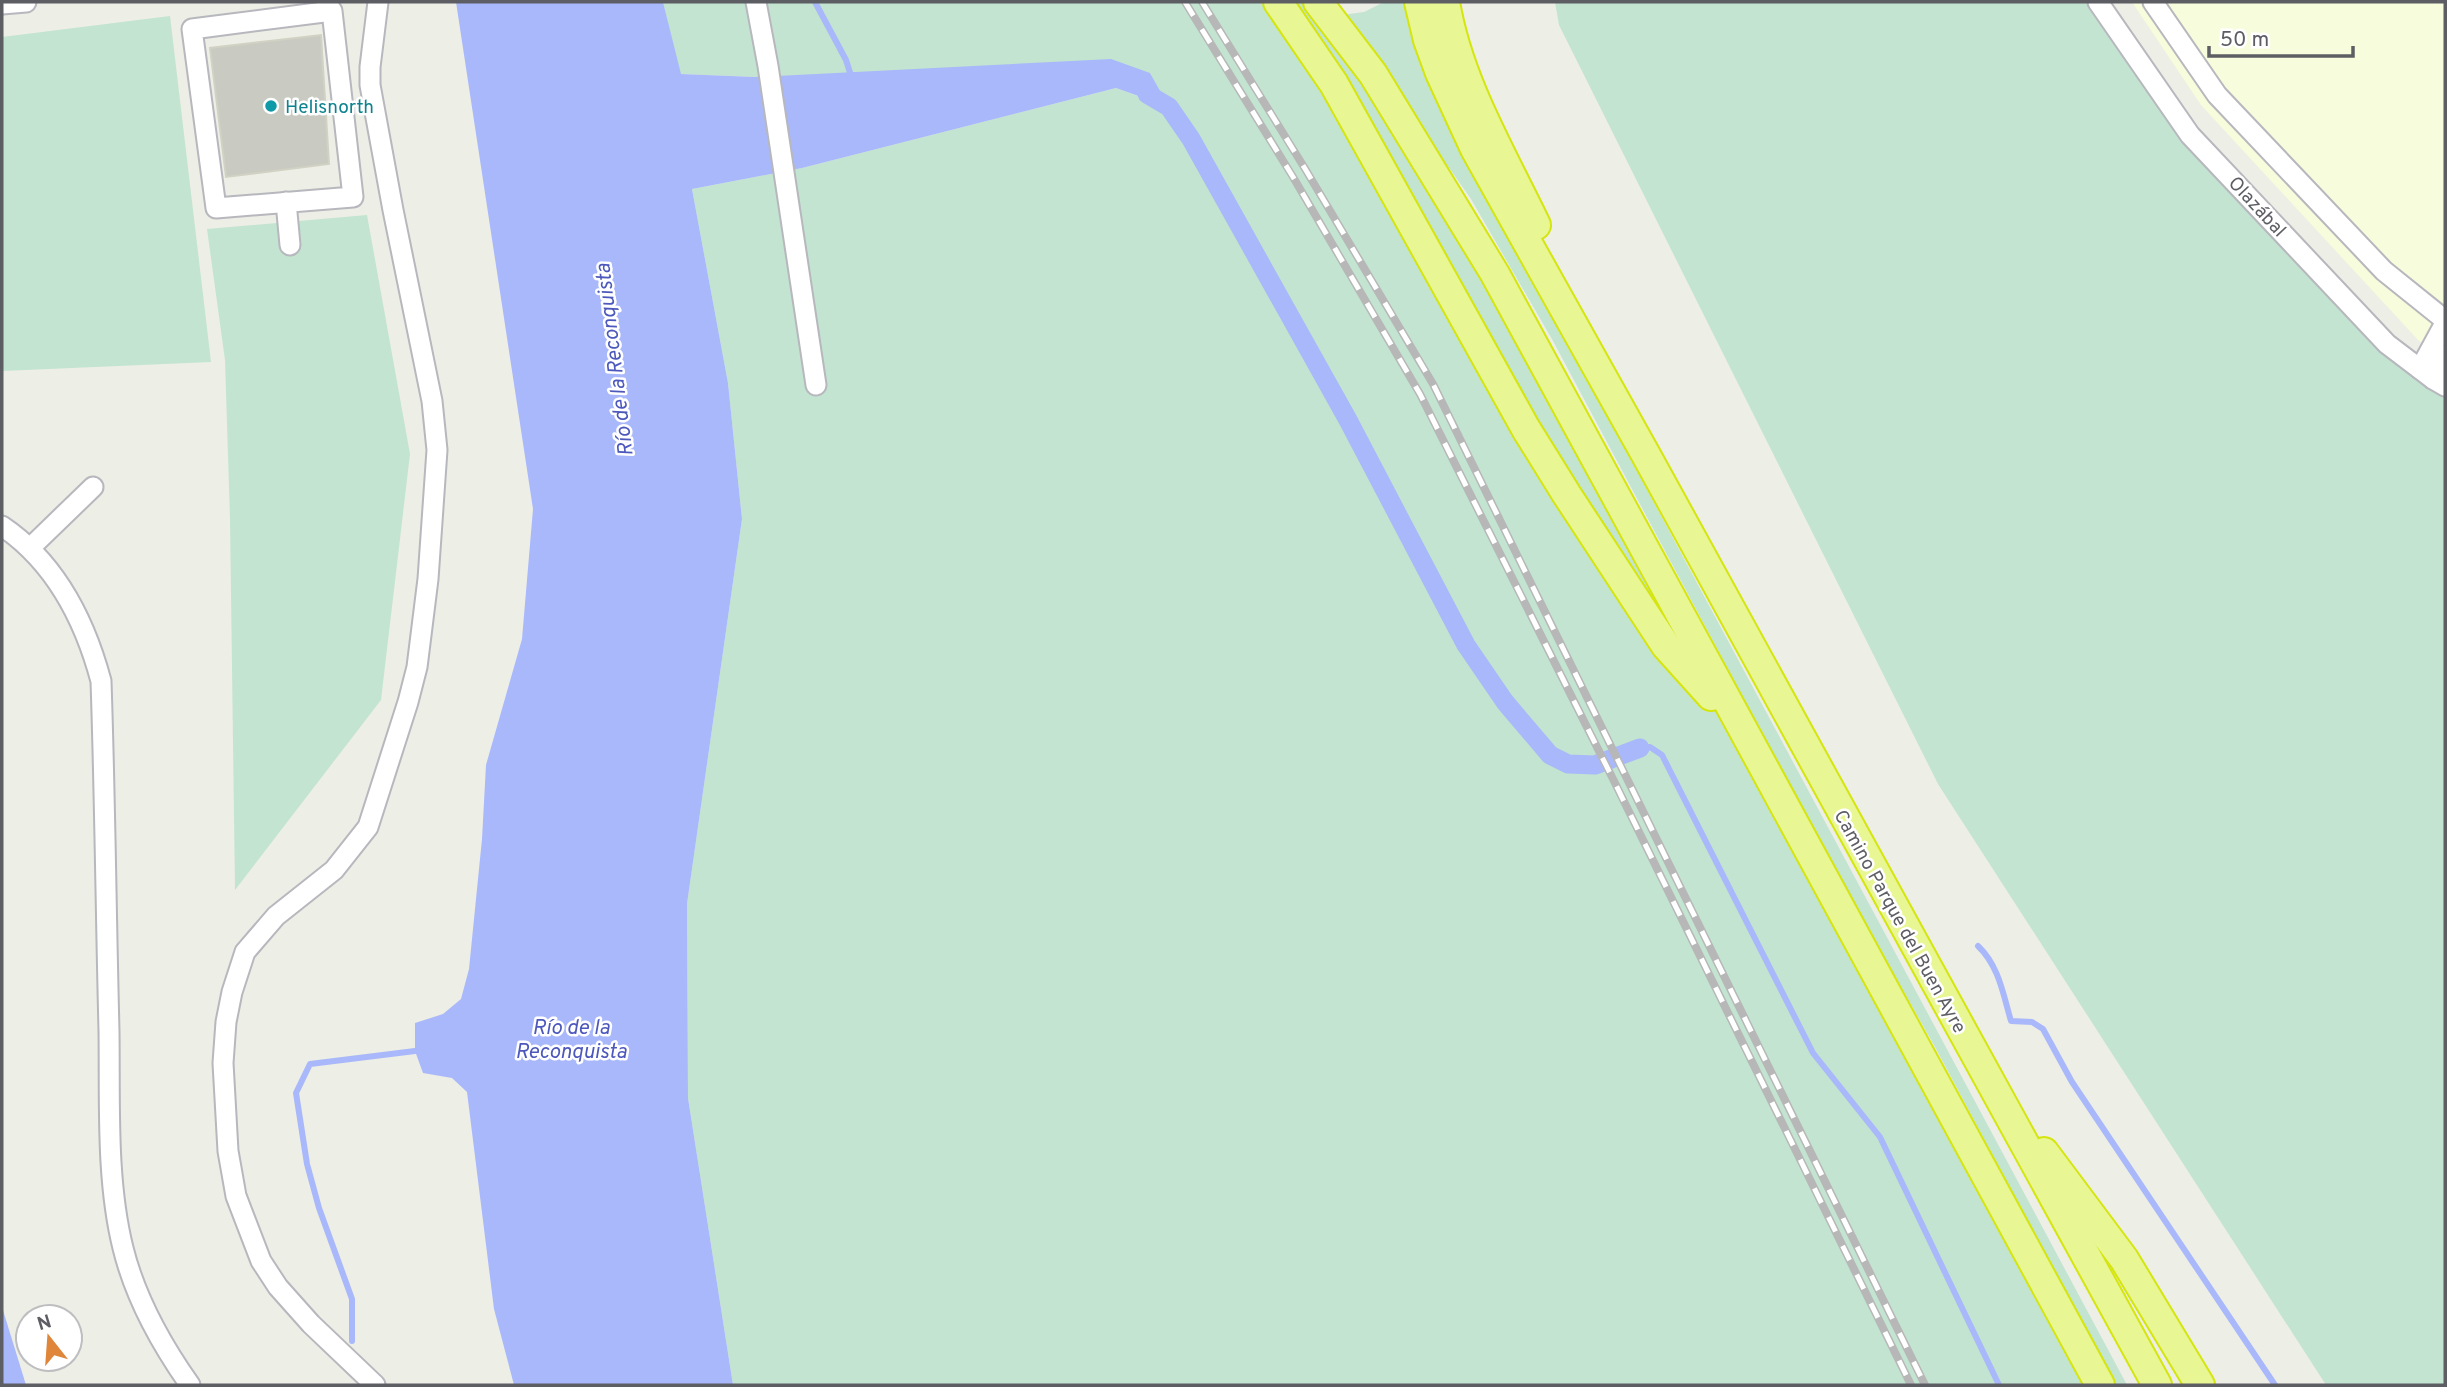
<svg xmlns="http://www.w3.org/2000/svg" width="2447" height="1387" font-family="Overpass,sans-serif">
<style>
.commercial{fill:#f7fcdc}
.green{fill:#c3e4d0}
.water{fill:#a9b8fa}
.lines{fill:none;stroke-linecap:round;stroke-linejoin:round}
.stream{stroke:#a9b8fa;stroke-width:6}
.canal{stroke:#a9b8fa;stroke-width:19}
.building{fill:#c9cac1;stroke:#d1d2c4;stroke-width:2}
.minor-casing{stroke:#b7b7be;stroke-width:23}
.highway-casing{stroke:#d5e50e;stroke-width:32}
.minor{stroke:#fff;stroke-width:19}
.highway{stroke:#e9f694;stroke-width:28}
.rail-casing{stroke:#b7b7b8;stroke-width:8}
.rail{stroke:#fff;stroke-width:5;stroke-dasharray:16;stroke-linecap:butt}
.culture-dot{fill:#0f9aa8;stroke:#fff;stroke-width:2.5}
.labels{text-anchor:middle;stroke-width:5;stroke-linejoin:round;paint-order:stroke}
.culture-label{font-size:19px;fill:#0d838f;stroke:#fff;text-anchor:start}
.street-label{font-size:19px;fill:#5d5d64;stroke:#fff}
.water-label{font-size:21px;font-style:italic;fill:#4d58bc;stroke:#fff}
</style>
<rect width="100%" height="100%" fill="#edeee5"/>
<polygon class="commercial" points="2132,2 2445,2 2445,355 2419,341 2201,105"/>
<g class="green">
<polygon points="663,2 1318,2 1373,74 2100,1385 733,1385 688,1098 687,904 742,519 728,383 692,189 802,168 1116,88 1167,107 1150,73 755,77 680,74"/>
<polygon points="1384,2 1408,2 1480,185 1615,430 2127,1385 2115,1385 2113,1380 1934,1045 1838,875 1553,341 1471,199 1342,15 1364,12"/>
<polygon points="1555,2 2098,2 2190,135 2387,343 2445,386 2445,1385 2326,1385 1938,784 1559,25"/>
<polygon points="170,16 211,362 2,371 2,37"/>
<polygon points="367,215 410,454 381,700 235,890 230,518 225,360 207,229"/>
</g>
<g class="water">
<polygon points="456,2 663,2 681,74 755,77 1111,59 1150,73 1169,107 1116,88 802,168 692,189 728,383 742,519 687,904 688,1098 733,1385 514,1385 494,1309 467,1092 452,1078 423,1073 415,1051 415,1023 443,1014 461,999 469,969 482,839 486,765 522,639 533,509"/>
<polygon points="2,1307 26,1385 2,1385"/>
</g>
<g class="lines">
<g class="stream">
<polyline points="815,2 846,60 852,79"/>
<polyline points="1640,748 1650,747 1662,755 1813,1053 1880,1137 1999,1385"/>
<path d="M1978,946c21,20 25,48 33,75l21,1 11,7 29,53 203,303"/>
<polyline points="352,1341 352,1299 319,1208 307,1164 296,1093 310,1064 415,1051"/>
</g>
<polyline class="canal" points="1147,94 1169,107 1191,139 1348,420 1466,645 1505,702 1550,755 1568,764 1595,765 1640,748"/>
</g>
<polygon class="building" points="321,35 329,164 226,177 210,48"/>
<g class="lines">
<g class="minor-casing">
<g id="minor">
<polyline points="326,2 332,11 353,197 216,208 192,29 332,11"/>
<polyline points="756,2 768,66 816,385"/>
<polyline points="2098,2 2190,135 2387,344 2433,379 2445,386"/>
<polyline points="2153,2 2217,95 2384,271 2445,320"/>
<polyline points="2,4 26,2"/>
<polyline points="286,202 290,245"/>
<polyline points="2420,369 2445,323"/>
<polyline points="2433,379 2445,355"/>
<path d="M2,526c53,36 83,95 99,155 4,117 5,234 8,350 1,70 -3,149 14,217 12,49 38,96 67,137"/>
<polyline points="30,548 93,487"/>
<polyline points="375,1385 311,1324 278,1287 261,1261 236,1196 228,1151 223,1063 226,1022 232,992 245,952 276,916 334,870 368,827 408,702 417,667 428,579 437,450 432,401 393,210 370,85 370,67 378,2"/>
</g>
</g>
<g class="highway-casing">
<g id="highway">
<polyline points="1278,2 1334,84 1526,429 1567,495 1666,646 1711,696"/>
<polyline points="1318,2 1373,74 1495,274 2100,1385"/>
<polyline points="1419,2 1428,40 1440,73 1475,149 1646,455 2157,1385"/>
<path d="M1445,2c13,79 57,152 91,223"/>
<polyline points="2044,1152 2124,1259 2200,1385"/>
</g>
</g>
<use href="#minor" class="minor"/>
<use href="#highway" class="highway"/>
<g class="rail-casing">
<g id="rail">
<polyline points="1185,2 1293,177 1420,394 1612,777 1911,1385"/>
<polyline points="1202,2 1304,167 1433,384 1925,1385"/>
</g>
</g>
<use href="#rail" class="rail"/>
</g>
<circle class="culture-dot" cx="271" cy="106" r="7"/>
<g class="labels">
<g class="culture-label">
<text x="285" y="113">Helisnorth</text>
</g>
<g class="street-label">
<text transform="translate(2258 206) rotate(47)" y="7">Olazábal</text>
<text transform="translate(1901 921) rotate(61)" y="7">Camino Parque del Buen Ayre</text>
</g>
<g class="water-label">
<text transform="translate(614 360) rotate(-97)" y="7">Río de la Reconquista</text>
<text x="571" y="1034">Río de la<tspan x="571" dy="24">Reconquista</tspan></text>
</g>
</g>
<rect width="2447" height="1387" fill="none" stroke="#5d5d64" stroke-width="7"/>
<g transform="translate(49 1338) rotate(343)"><circle r="33" fill="#ffffff" stroke="#bebec1" stroke-width="2"/>
<path d="M0-5L12 26L0 18L-12 26Z" fill="#df863a"/>
<text y="-10" font-size="19" font-weight="bold" text-anchor="middle" fill="#5d5d64">N</text>
</g>
<path d="M2209 46v10h144v-10" fill="none" stroke="#5d5d64" stroke-width="3.5"/>
<text x="2220" y="46" font-size="21" fill="#5d5d64" stroke="#ffffff" stroke-width="5" paint-order="stroke">50 m</text>
</svg>
